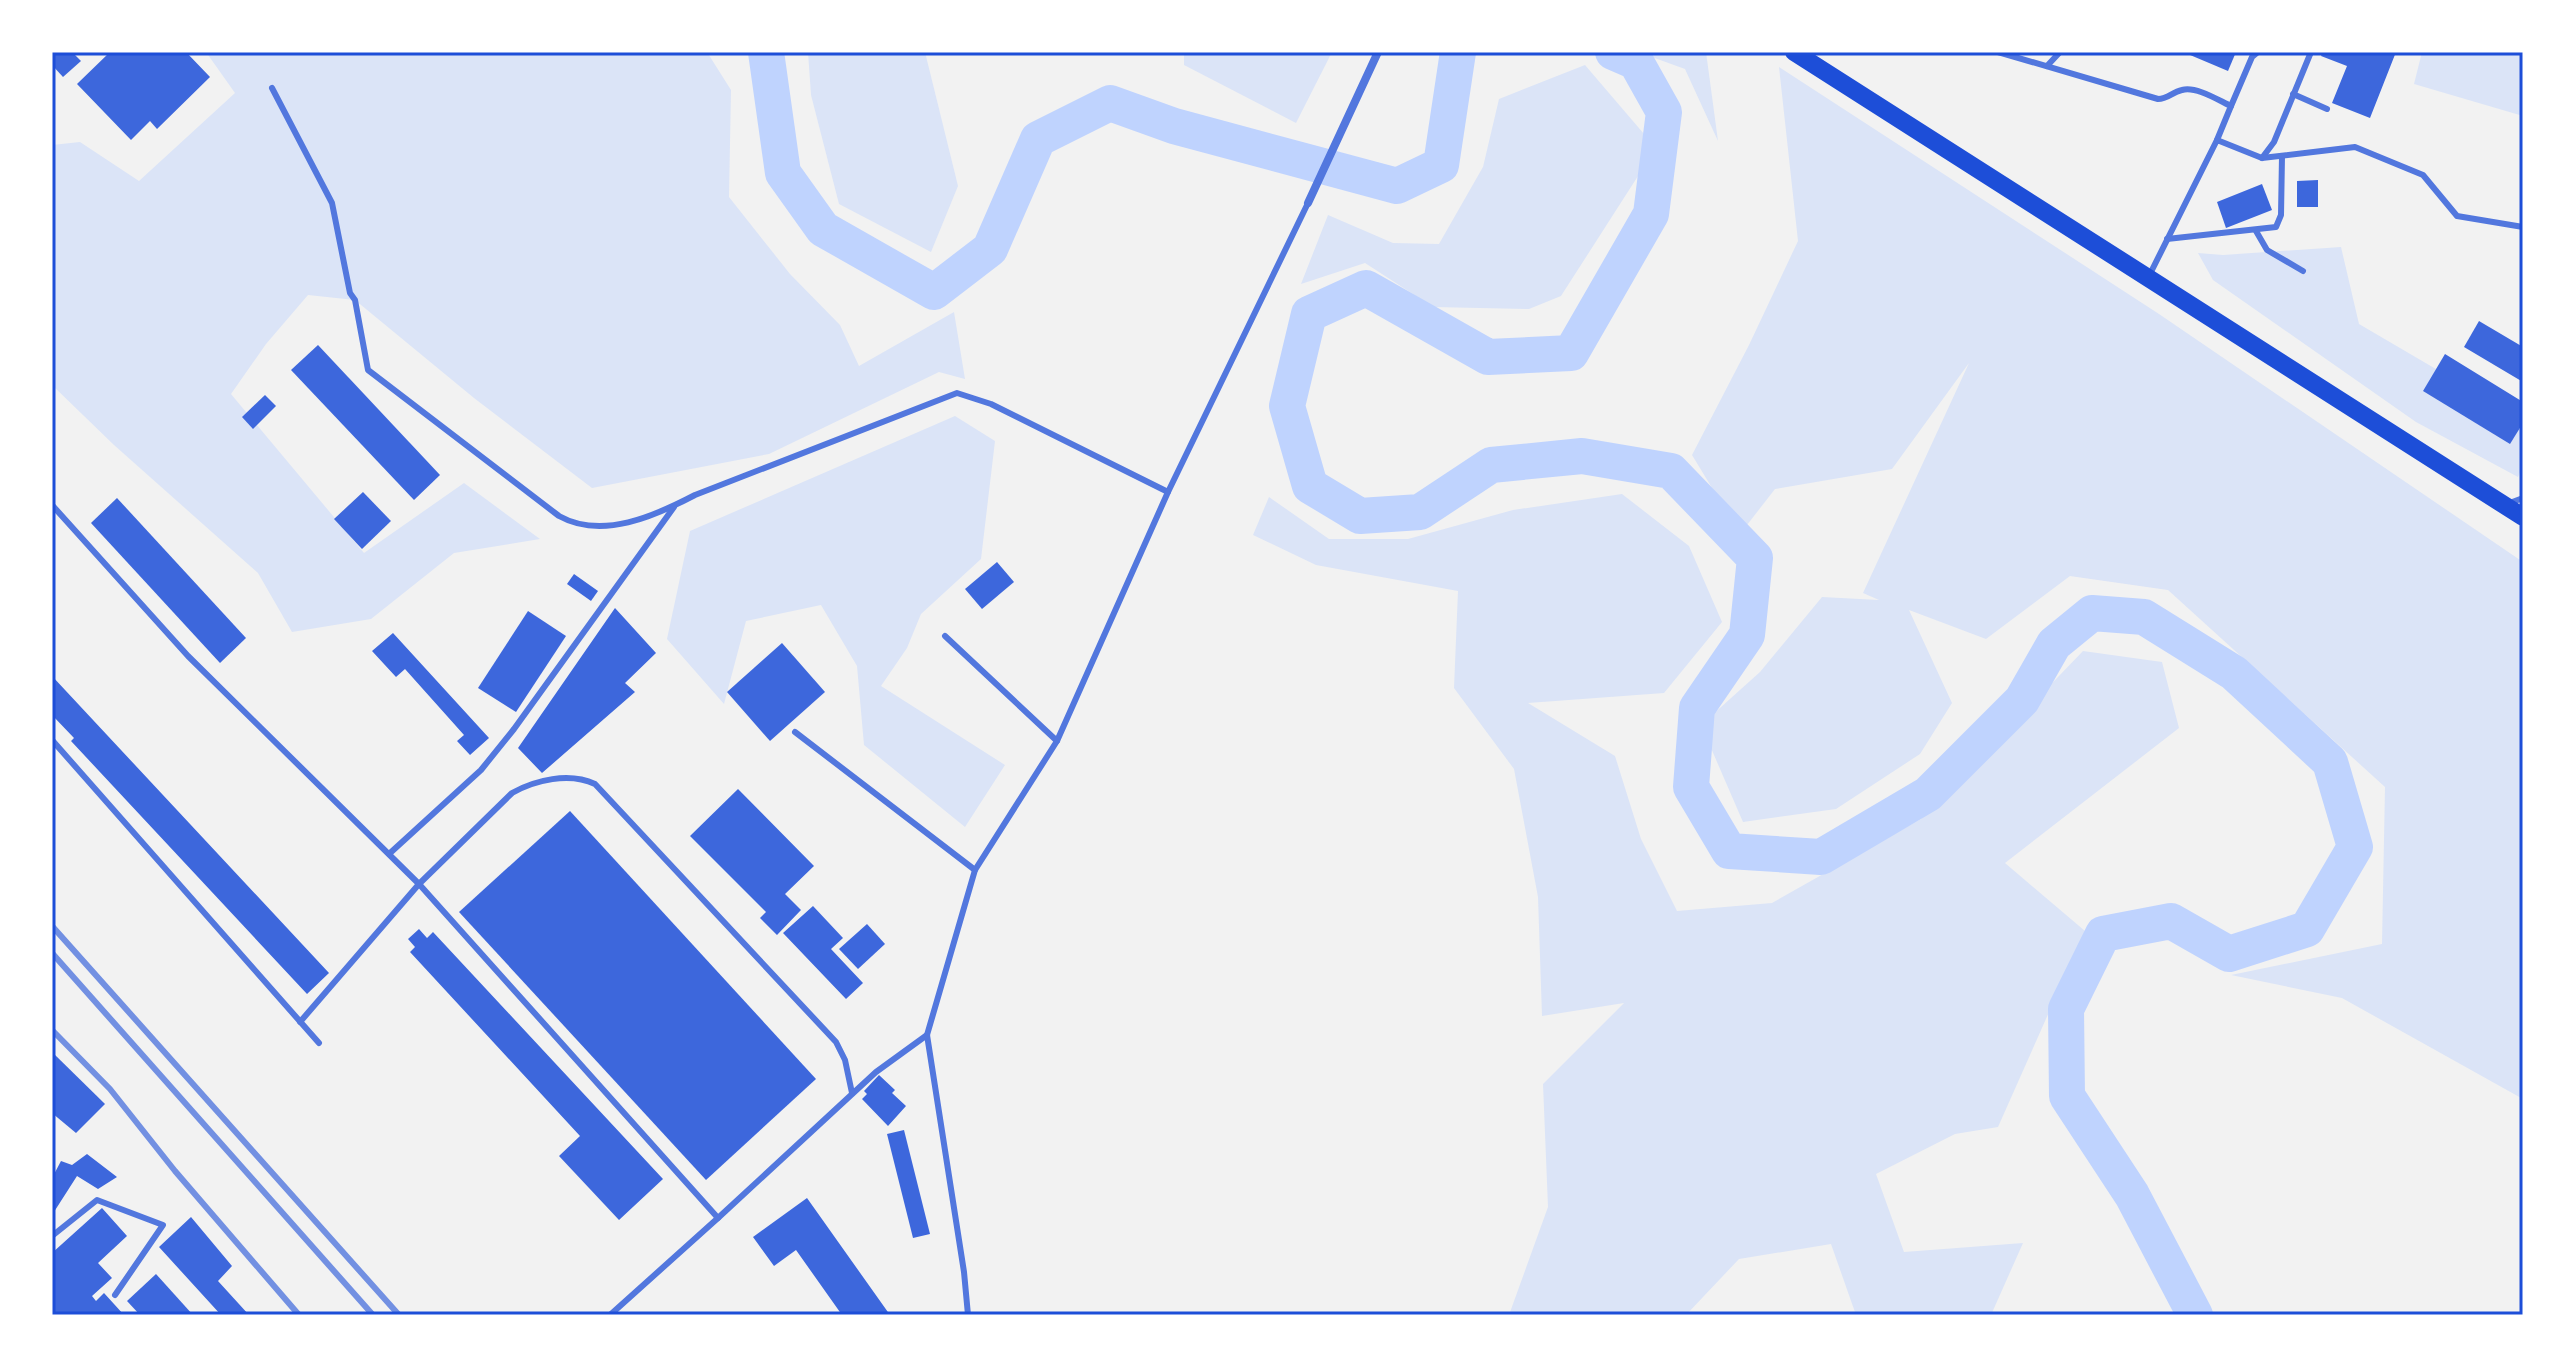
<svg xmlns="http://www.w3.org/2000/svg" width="2575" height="1367" font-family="'Open Sans',sans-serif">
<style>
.green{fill:#dbe4f7}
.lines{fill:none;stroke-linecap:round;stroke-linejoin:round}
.river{stroke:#bfd3fe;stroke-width:36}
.building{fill:#3d67dc}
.service{stroke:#5277de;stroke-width:6}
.minor{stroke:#5277de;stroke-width:8}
.primary{stroke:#1d4ed8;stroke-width:18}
.rail{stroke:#7290e2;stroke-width:6}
.neatline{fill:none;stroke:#1d4ed8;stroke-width:3}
</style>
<rect width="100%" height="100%" fill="#f2f2f2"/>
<g class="green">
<polygon points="206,52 707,52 731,90 729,197 790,274 840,325 859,366 954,312 965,379 939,372 769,454 592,488 474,398 355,300 308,295 266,344 231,394 364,553 464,483 540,539 454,553 371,619 292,632 258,573 114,445 52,385 52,145 80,142 139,181 235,93"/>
<polygon points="808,52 925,52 958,186 931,252 839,204 811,95"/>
<polygon points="1184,52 1332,52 1296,123 1184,65"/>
<polygon points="1638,52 1706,52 1718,141 1685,69"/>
<polygon points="2422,52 2523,52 2523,116 2414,84"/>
<polygon points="1585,65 1656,148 1561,296 1529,309 1433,307 1365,263 1301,284 1328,215 1393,243 1439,244 1483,167 1499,99"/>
<polygon points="1779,67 2159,314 2523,562 2523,1099 2342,998 2231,975 2382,944 2385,787 2168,590 2070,576 1986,639 1909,610 1952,703 1920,754 1836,809 1743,822 1701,725 1760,672 1822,597 1879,600 1863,593 1969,363 1892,469 1775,489 1740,534 1692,455 1749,345 1798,241"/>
<polygon points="2341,247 2359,324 2523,420 2523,466 2518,477 2416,422 2213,280 2198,253 2223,255"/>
<polygon points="955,416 995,441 981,559 921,614 907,648 881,686 1005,765 965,827 864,745 857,666 821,605 746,621 724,704 667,639 690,531"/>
<polygon points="1622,494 1689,546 1722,622 1664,693 1528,703 1615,756 1641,839 1677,911 1772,903 1921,819 2083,651 2162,662 2179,728 2005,863 2085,931 1998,1127 1955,1134 1876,1174 1904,1252 2023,1243 1991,1315 1856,1315 1831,1244 1739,1259 1686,1315 1509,1315 1548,1207 1543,1084 1624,1003 1542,1016 1538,897 1514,769 1454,688 1458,591 1316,565 1253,535 1269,497 1329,539 1408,539 1513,510"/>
</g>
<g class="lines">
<g class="river">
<polyline points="766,52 783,173 823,229 934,292 990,249 1038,139 1110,103 1174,126 1397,186 1441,165 1458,52"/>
<polyline points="1613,52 1636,62 1664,112 1651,214 1571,353 1488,357 1366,288 1309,314 1287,406 1310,486 1360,516 1420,512 1491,465 1582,456 1671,471 1755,558 1747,635 1697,708 1691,787 1729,851 1821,857 1928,794 2022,700 2054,644 2092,613 2144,617 2234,673 2330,762 2355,847 2307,929 2229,954 2171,921 2103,934 2066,1009 2067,1096 2132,1195 2195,1315"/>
</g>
</g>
<g class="building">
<polygon points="52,52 72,52 81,61 63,77 52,65"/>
<polygon points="110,52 186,52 210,77 157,129 150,121 131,140 77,84"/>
<polygon points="2183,52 2236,52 2228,71"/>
<polygon points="2323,52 2396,52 2370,118 2332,103 2347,66 2321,56"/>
<polygon points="2318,180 2318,207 2297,207 2297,181"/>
<polygon points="2262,184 2272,210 2226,228 2217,202"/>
<polygon points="2479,321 2523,347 2523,382 2464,347"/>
<polygon points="318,345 440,475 414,500 291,370"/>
<polygon points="2445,354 2523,402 2523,423 2510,444 2423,391"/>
<polygon points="265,395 276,406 253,429 242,417"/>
<polygon points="363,492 391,521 362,549 334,519"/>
<polygon points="117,498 246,638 220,663 91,523"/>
<polygon points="997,562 1014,582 982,609 965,589"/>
<polygon points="574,574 598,591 591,601 567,584"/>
<polygon points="615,608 656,653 625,683 635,692 542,773 518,748"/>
<polygon points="528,611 566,636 516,712 478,688"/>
<polygon points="393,633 489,738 470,755 457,741 464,735 405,669 396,677 372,651"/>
<polygon points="782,643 825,692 770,741 727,692"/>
<polygon points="52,676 329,973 307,994 71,741 74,738 52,715"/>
<polygon points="738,789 814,866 785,894 801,910 777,935 760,918 766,912 690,836"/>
<polygon points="570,811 816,1079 706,1180 459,912"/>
<polygon points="813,906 843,938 831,949 863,983 846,999 783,933"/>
<polygon points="867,924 885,944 858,969 839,949"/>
<polygon points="419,929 427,938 433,932 663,1179 619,1220 559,1156 580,1136 410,952 415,947 408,939"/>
<polygon points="52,1052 105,1104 76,1133 52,1113"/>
<polygon points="879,1075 895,1090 892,1093 906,1106 888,1126 862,1099 867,1094 864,1091"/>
<polygon points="904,1130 930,1234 913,1238 887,1134"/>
<polygon points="87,1154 117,1177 98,1189 77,1176 52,1215 52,1178 61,1161 72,1165"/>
<polygon points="807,1198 890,1315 842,1315 796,1250 774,1266 753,1237"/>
<polygon points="102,1208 127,1236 98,1263 112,1278 92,1296 96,1301 104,1293 124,1315 56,1315 52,1311 52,1253"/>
<polygon points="191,1217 232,1266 218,1281 249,1315 221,1315 159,1247"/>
<polygon points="156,1274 193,1315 140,1315 127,1301"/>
</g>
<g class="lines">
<g class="service">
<path d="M1998,52l160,47c10,0 14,-7 24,-9 14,-4 36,10 49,16l-14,34"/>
<polyline points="2047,66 2060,52"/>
<path d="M272,88l60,115 18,90 5,7 13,70 191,146c43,24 96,0 136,-21l262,-102 34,11 177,88"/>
<polyline points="2293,94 2327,109"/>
<polyline points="2231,106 2252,57 2258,52"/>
<polyline points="2262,158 2274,142 2311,52"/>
<polyline points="2256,231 2267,250 2303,271"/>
<polyline points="2167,239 2276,227 2281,215 2282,156"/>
<polyline points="2149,276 2217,140 2262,158 2355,147 2423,175 2457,216 2523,227"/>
<polyline points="2507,504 2523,498"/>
<polyline points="52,505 188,656 419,884 718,1218 876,1072 927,1035"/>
<polyline points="945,636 1057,741"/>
<polyline points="795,732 975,870"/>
<polyline points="52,740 319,1043"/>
<polyline points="389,854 481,770 514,729 674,507"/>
<path d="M300,1022l119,-138 93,-91c23,-13 57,-21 83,-9l241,258 9,18 7,33"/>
<polyline points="52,1236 97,1200 163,1225 115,1295"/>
<polyline points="610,1315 718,1218"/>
<polyline points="968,1315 964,1272 927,1035 975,870 1057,741 1168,492 1308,203"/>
</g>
<polyline class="minor" points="1308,203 1378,52"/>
<polyline class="primary" points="1794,52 2523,517"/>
<g class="rail">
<polyline points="52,926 399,1315"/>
<polyline points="52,953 373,1315"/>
<polyline points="52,1030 110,1089 175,1171 299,1315"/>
</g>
</g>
<rect width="2575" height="1367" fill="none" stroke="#ffffff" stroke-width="108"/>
<rect x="54" y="54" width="2467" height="1259" class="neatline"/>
</svg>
